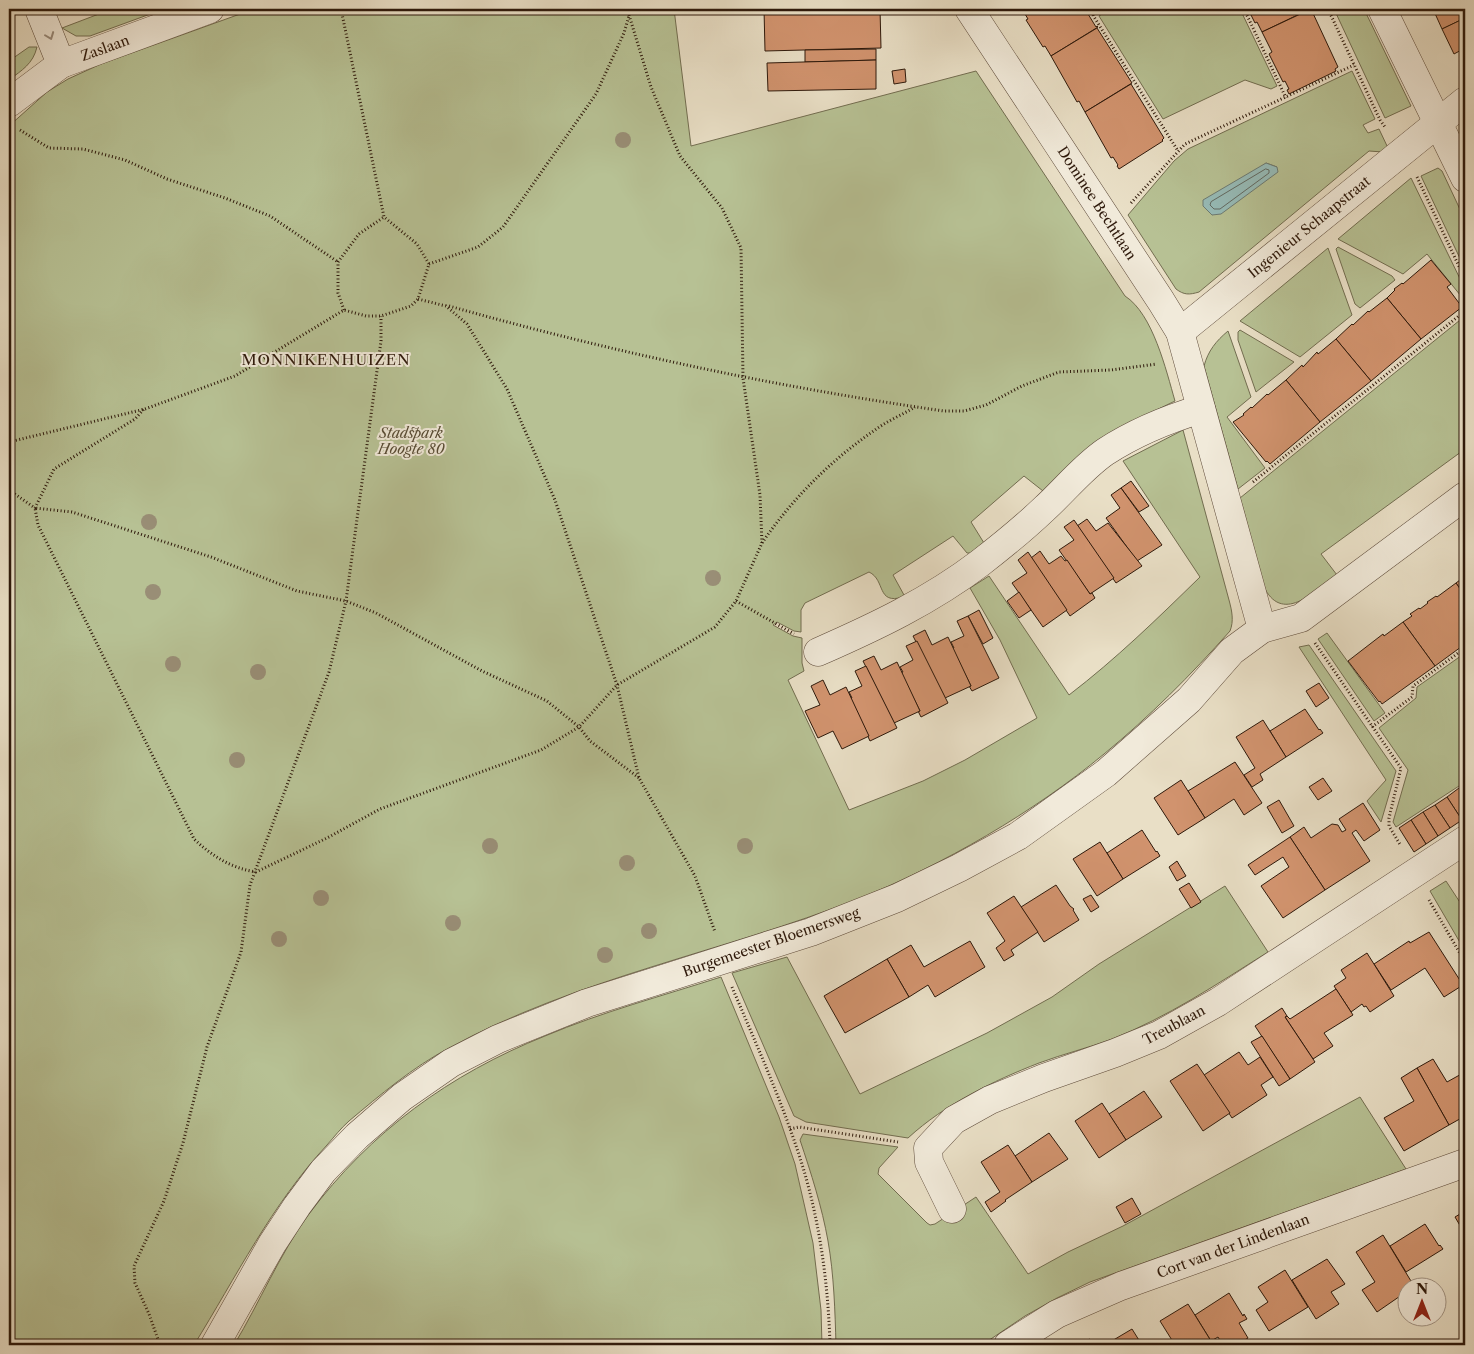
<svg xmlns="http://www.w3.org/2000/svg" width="1474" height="1354" font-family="'Libre Caslon Text',serif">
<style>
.green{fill:#b7c194;stroke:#726d50;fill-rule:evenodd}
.water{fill:#97bcb8;stroke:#6d7b73}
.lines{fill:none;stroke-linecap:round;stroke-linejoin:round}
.shore{stroke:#626a62;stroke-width:1}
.building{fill:#d1936e;stroke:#2e190b}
.minor-casing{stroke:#5d4a3a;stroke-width:29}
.path{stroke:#2e190b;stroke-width:3;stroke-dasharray:1 2.5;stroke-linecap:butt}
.minor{stroke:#f1eada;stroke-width:28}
.tree{fill:#998e76}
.oneway{stroke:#998c7d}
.labels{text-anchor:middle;stroke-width:4;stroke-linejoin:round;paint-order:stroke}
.street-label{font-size:14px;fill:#2e190b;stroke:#f1eada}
.park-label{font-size:14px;font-style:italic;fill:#574b34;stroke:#f1eada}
.neighbourhood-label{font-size:15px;letter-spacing:1px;fill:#2e190b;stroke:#f1eada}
</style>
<rect width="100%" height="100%" fill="#e9dfc6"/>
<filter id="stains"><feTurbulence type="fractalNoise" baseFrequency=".004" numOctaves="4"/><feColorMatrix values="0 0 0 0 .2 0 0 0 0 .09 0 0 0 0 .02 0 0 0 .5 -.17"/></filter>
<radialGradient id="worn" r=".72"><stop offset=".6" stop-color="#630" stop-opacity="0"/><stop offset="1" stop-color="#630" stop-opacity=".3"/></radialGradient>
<g class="green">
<polygon points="112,9 164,9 90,36 76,36 62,28"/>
<path d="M254,9h420l17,137 285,-75 149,225c28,18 41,74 50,105l-56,27 -40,28 -36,35 -19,-15 -53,46 13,21 -14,10h-3l-14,-17 -60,39 11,20 -1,2c-27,8 -17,-17 -34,-25l-64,31 -4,7v22l-7,-1 -17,-9 -4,3 20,11 9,2v25l2,8 -16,9 61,130 74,-29 42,-21 72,-42 -37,-78 -30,-52 19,-12 80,119c47,-36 88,-76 131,-118l-77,-116 60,-31 46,170c3,11 5,21 1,31 -39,44 -81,86 -126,123 -70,58 -161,111 -246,145 -135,53 -281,79 -409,149 -36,19 -69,47 -100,73 -8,7 -15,16 -22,24 -55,59 -91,132 -133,200h-182l-3,-5v-1214l38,-34 21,-13 33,-15z"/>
<polygon points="1110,9 1156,9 1158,12 1166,9 1240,9 1277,86 1271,89 1245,80 1163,119 1099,16"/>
<polygon points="1334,9 1364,9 1411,106 1385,118"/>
<path d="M29,47h8c-4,17 -15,23 -28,33v-19z"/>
<path d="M1352,71l23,48 -12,6 5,8 11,-4 9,19 -5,4 -14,-1 -170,141c-10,3 -15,3 -23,-3l-48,-74 46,-54 14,-12zM1266,163l11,4 -65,48 -3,-4z"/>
<polygon points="1438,168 1442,171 1465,220 1465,269 1421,176"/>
<polygon points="1411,178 1465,289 1465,301 1427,254 1403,274 1338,239"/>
<polygon points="1338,247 1392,276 1395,280 1360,308 1355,304 1336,249"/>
<polygon points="1328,248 1352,315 1300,357 1240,321"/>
<path d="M1465,316v133l-144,105 16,21c-21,15 -53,49 -72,14l-25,-91z"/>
<polygon points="1240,330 1294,362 1256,392 1238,340 1238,332"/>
<path d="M1228,331l23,66 -24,20 38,51 -27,21 -34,-123c4,-15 12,-25 24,-35z"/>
<polygon points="1327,633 1385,713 1374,721 1318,639"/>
<polygon points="1309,645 1396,771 1381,822 1367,801 1386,780 1299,647"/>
<polygon points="1465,653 1465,795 1459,786 1396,827 1393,822 1408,770 1379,728 1416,698 1417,687"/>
<polygon points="1446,881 1465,910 1465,951 1430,891"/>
<path d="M1225,886l43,66c-51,32 -100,65 -156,87 -24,9 -49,15 -73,24 -46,18 -94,41 -131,75l-102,-16 -12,-6 -62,-143 55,-16 73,137 127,-61 65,-36 47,-33z"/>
<path d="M721,977l58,140 16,47 18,79 8,67 1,35h-588c26,-43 45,-90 75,-131 61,-82 141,-140 236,-178 57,-24 117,-40 176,-59z"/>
<path d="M1360,1097l46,72 -316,113 -33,16 -32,18 -43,29h-146c-1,-34 -2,-70 -8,-104 -6,-34 -17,-68 -28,-101l3,-6 95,13 -19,21 -1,6 49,49 3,2 5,-1 41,-27 52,77 40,-22 55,-26z"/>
</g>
<polygon class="water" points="1266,163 1277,167 1278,172 1221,214 1212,215 1203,206 1203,200"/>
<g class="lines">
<polygon class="shore" points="1266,169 1269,170 1269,173 1220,209 1214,209 1210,205 1211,202"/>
</g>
<g class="building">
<polygon points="764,9 880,9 881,48 765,51"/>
<polygon points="1022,9 1085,9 1096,27 1097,26 1098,27 1051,56 1045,46 1043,47 1026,20 1028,19"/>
<polygon points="1248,9 1310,9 1262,32 1257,22 1255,23"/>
<polygon points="1311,9 1338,67 1335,69 1336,71 1289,94 1287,90 1289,89 1285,81 1283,82 1269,54 1272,52 1262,32"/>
<polygon points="1433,9 1465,9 1465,18 1442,29"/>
<polygon points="1465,18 1465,48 1454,54 1442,29"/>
<polygon points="1097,28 1132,83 1085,112 1079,101 1077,102 1051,56"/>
<polygon points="876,49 876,60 805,62 805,50"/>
<polygon points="876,60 876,89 768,91 767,63"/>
<polygon points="905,69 906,82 894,84 892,71"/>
<polygon points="1131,84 1164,138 1162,140 1163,141 1119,169 1117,166 1118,165 1113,157 1111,158 1085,112"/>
<polygon points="1431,260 1451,284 1447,287 1462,307 1421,339 1387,298 1395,290 1394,289 1402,283 1403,284"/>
<polygon points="1387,298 1421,339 1371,381 1336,339 1352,324 1353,325 1368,311 1369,312"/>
<polygon points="1336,339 1371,381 1320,422 1286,380 1302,365 1303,367 1317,352 1318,354"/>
<polygon points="1286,380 1320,422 1270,464 1267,461 1266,462 1233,422 1244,415 1243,414 1251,407 1252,408 1267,394 1268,395"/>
<polygon points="1131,481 1149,506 1139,512 1121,488"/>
<polygon points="1121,488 1162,545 1137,561 1106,518 1120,508 1111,495"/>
<polygon points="1087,519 1096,531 1108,523 1142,566 1116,583 1077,526"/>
<polygon points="1074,520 1114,578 1090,594 1059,550 1074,540 1064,527"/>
<polygon points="1040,551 1049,564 1061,556 1065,561 1067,560 1090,594 1092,593 1095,598 1070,616 1031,558"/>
<polygon points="1028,552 1067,610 1043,627 1012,583 1027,573 1018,560"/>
<polygon points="1465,574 1465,596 1456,583 1464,577 1463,576"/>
<polygon points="1456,583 1465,596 1465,644 1435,666 1403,622 1412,616 1410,614 1419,608 1420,609 1428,603 1427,602 1436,596 1437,597"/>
<polygon points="1019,592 1031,610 1019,618 1007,601"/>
<polygon points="979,610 993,638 983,644 968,616"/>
<polygon points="968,616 999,678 972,691 969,686 971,686 952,648 954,648 951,642 964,636 957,621"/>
<polygon points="1403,622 1435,666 1382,704 1380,701 1379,702 1348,661 1383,634 1384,636"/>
<polygon points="925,630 932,645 948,637 971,686 945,698 913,636"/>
<polygon points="917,641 948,703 921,717 918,711 920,711 901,673 903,672 900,667 913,660 906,646"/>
<polygon points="874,656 881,670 897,662 920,711 894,723 863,661"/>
<polygon points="866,666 897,728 870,741 850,698 852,698 849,692 862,686 855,671"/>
<polygon points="823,680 830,695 846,687 869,736 867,737 842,749 833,731 818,738 805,711 820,705 811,686"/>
<polygon points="1319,683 1329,698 1316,707 1306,691"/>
<polygon points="1305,709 1319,730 1320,729 1323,733 1286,757 1270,731"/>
<polygon points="1263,720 1286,757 1260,774 1263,780 1252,787 1244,775 1255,768 1236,737"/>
<polygon points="1235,762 1262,803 1244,815 1234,799 1205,818 1188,791"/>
<polygon points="1323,778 1332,791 1318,800 1309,787"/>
<polygon points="1181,780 1205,818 1178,835 1154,798"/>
<polygon points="1459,788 1465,797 1465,818 1462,820 1447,797"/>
<polygon points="1447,797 1462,820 1450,828 1435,805"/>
<polygon points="1279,800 1294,826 1282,833 1267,807"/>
<polygon points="1363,803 1380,830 1364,841 1356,830 1352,833 1370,861 1325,890 1290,837 1304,827 1311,838 1332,824 1338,825 1342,832 1346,830 1339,819"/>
<polygon points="1435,805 1450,828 1438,836 1423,812"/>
<polygon points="1423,812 1438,836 1426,844 1411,820"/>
<polygon points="1411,820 1426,844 1414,852 1399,828"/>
<polygon points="1142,830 1156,852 1157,851 1160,856 1123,879 1107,853"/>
<polygon points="1290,837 1325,890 1283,918 1261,886 1289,867 1283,857 1255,875 1248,865"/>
<polygon points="1100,842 1123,879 1097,896 1073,859"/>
<polygon points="1177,861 1186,876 1177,881 1169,867"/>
<polygon points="1189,883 1201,902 1191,908 1179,889"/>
<polygon points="1056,885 1070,906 1074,909 1073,910 1079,920 1044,942 1021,907"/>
<polygon points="1091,895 1099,907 1091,912 1083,899"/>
<polygon points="1014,896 1038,932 1011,950 1014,955 1004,961 996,948 1005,941 987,913"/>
<polygon points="1429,932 1463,985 1444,997 1425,968 1391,990 1374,964 1409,941 1410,943"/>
<polygon points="970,941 985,967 935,997 928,985 909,997 887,959 911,945 924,967"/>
<polygon points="1367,953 1394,996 1370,1012 1366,1006 1364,1007 1362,1004 1351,1012 1334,986 1346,978 1341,970"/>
<polygon points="887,959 909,997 845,1033 824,996"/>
<polygon points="1336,989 1353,1015 1324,1033 1333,1046 1313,1059 1285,1017 1287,1016 1290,1019"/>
<polygon points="1282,1008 1287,1016 1285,1017 1315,1062 1290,1079 1255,1026"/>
<polygon points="1262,1036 1290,1079 1279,1086 1251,1042"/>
<polygon points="1239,1052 1248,1065 1260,1057 1273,1077 1261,1085 1267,1095 1232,1118 1204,1075"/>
<polygon points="1433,1059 1447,1082 1465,1072 1465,1116 1449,1125 1417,1068"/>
<polygon points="1197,1064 1230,1113 1203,1131 1170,1081"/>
<polygon points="1417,1068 1449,1125 1404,1151 1384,1118 1414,1101 1401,1078"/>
<polygon points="1144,1091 1162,1117 1126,1140 1109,1114"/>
<polygon points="1102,1103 1126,1140 1099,1158 1075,1121"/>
<polygon points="1049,1133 1068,1159 1032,1182 1015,1156"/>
<polygon points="1008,1145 1032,1182 1005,1200 1006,1201 991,1212 985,1202 1000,1192 981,1162"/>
<polygon points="1132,1198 1141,1214 1125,1223 1116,1207"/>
<polygon points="1465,1211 1465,1234 1455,1217"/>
<polygon points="1425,1224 1439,1246 1440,1245 1443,1249 1406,1272 1390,1246"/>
<polygon points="1383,1235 1414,1286 1406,1286 1406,1292 1377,1312 1362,1290 1375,1282 1356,1252"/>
<polygon points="1327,1259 1345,1284 1331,1292 1339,1304 1316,1319 1292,1280"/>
<polygon points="1285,1270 1308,1307 1269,1331 1256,1310 1268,1302 1258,1287"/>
<polygon points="1229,1293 1243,1316 1244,1314 1247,1319 1239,1323 1248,1338 1236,1345 1223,1345 1218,1337 1211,1341 1195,1315"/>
<polygon points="1188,1304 1211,1341 1206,1345 1175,1345 1160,1321"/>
<polygon points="1132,1329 1142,1345 1105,1345"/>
<polygon points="1090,1339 1094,1345 1079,1345"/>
</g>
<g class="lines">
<g class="minor-casing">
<g id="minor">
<polyline points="39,9 61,64"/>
<polyline points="969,9 1161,301 1180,332 1262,629"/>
<polyline points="1382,9 1465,178"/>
<polyline points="9,103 61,64 210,9"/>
<polyline points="1180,332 1465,101"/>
<path d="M818,652c57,-25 112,-51 162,-89 22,-17 44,-35 64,-54 20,-18 38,-41 61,-57 29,-19 63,-33 96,-43"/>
<polyline points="952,1209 929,1162 928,1148 954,1120 990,1100 1044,1078 1115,1053 1159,1035 1218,1002 1465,840"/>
<polyline points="215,1345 272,1244 297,1206 323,1171 357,1136 402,1097 451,1063 498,1039 587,1003 811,932 897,898 959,868 1018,836 1106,773 1189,700 1232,651 1262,629 1301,618 1465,496"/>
<polyline points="1008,1345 1057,1314 1121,1286 1465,1163"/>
</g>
</g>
<g class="path">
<polyline points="1089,9 1178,151"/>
<polyline points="1244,9 1286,98"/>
<polyline points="1328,9 1380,120 1385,127"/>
<path d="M629,15l22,72 29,69 42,52 19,40 2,130 17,117 2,48 -26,58 -21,26 -98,58 -38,42 -38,23 -161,59 -53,29 -71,34c-25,-4 -44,-16 -62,-33l-156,-314 -3,-17 37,4 139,45 86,34 49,10 30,12 106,58 65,30 32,26 11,14 49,37"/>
<polyline points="1093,15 1103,9"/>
<polyline points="20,130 49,148 83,149 125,160 167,179 225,198 270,216 338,262"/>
<polyline points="1417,177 1465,279"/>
<polyline points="1131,203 1185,144 1354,65"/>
<polyline points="429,264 478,247 503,227 596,94 624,33 631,9"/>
<polyline points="418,299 446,306 467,324 507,389 555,500 617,685 639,778 695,876 715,932"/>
<path d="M449,306c163,46 327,81 495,105h20l22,-6 36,-19 37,-14 52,-2 46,-6"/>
<polyline points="344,310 338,293 338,262 359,234 384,217"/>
<polyline points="9,442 145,409 235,376 344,310 366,316 381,316 411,306 418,299 429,264 417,244 384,217 341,9"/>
<polyline points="1253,482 1465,311"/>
<polyline points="9,490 35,508 54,469 135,419 144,409"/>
<path d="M762,543c30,-44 69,-83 113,-113 12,-9 27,-15 40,-23"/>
<polyline points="736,601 794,634"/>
<polyline points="1315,643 1401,768 1389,818 1389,826 1401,846"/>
<polyline points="1372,727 1412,697 1413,686 1465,648"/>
<polyline points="1429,900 1465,962"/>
<path d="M732,987c22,52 45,103 63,156 23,65 33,134 35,202"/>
<polyline points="790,1129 799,1127 898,1142"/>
<polyline points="160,1345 149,1314 135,1283 134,1266 164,1201 183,1143 207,1047 241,952 250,885 329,672 346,601 381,341 381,316"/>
</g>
<use href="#minor" class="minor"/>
</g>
<g class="tree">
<circle cx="623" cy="140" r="8"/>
<circle cx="149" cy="522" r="8"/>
<circle cx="713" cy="578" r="8"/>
<circle cx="153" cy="592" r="8"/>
<circle cx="173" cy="664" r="8"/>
<circle cx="258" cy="672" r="8"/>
<circle cx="237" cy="760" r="8"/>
<circle cx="490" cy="846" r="8"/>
<circle cx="745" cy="846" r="8"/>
<circle cx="627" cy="863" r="8"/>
<circle cx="321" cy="898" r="8"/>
<circle cx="453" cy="923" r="8"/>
<circle cx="649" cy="931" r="8"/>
<circle cx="279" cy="939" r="8"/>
<circle cx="605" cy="955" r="8"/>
</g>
<defs><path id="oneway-chevron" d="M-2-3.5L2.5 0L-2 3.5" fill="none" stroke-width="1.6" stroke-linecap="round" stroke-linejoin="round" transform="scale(1.25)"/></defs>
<use class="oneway" href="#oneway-chevron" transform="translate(50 36) rotate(69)"/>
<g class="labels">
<g class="street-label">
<text transform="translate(105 48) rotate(-20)" y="5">Zaslaan</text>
<text transform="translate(1097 203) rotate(57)" y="5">Dominee Bechtlaan</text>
<text transform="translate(1309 227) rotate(-39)" y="5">Ingenieur Schaapstraat</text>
<text transform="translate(771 942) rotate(-19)" y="5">Burgemeester Bloemersweg</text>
<text transform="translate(1174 1025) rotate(-28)" y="5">Treublaan</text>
<text transform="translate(1233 1246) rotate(-20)" y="5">Cort van der Lindenlaan</text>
</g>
<g class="park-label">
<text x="411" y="438">Stadspark<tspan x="411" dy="16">Hoogte 80</tspan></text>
</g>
<g class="neighbourhood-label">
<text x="326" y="365">MONNIKENHUIZEN</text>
</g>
</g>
<rect width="1474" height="1354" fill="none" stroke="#e9dfc6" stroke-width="30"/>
<rect x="10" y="10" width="1454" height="1334" fill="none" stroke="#2e190b" stroke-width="2.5"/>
<rect x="15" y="15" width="1444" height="1324" fill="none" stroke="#2e190b"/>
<g transform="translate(1422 1302)"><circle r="24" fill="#f1eada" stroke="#a39687"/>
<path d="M0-4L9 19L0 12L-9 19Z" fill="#8f2418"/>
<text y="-8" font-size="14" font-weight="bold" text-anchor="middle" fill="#2e190b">N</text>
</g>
<rect width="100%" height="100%" filter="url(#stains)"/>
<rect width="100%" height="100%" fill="url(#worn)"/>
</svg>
